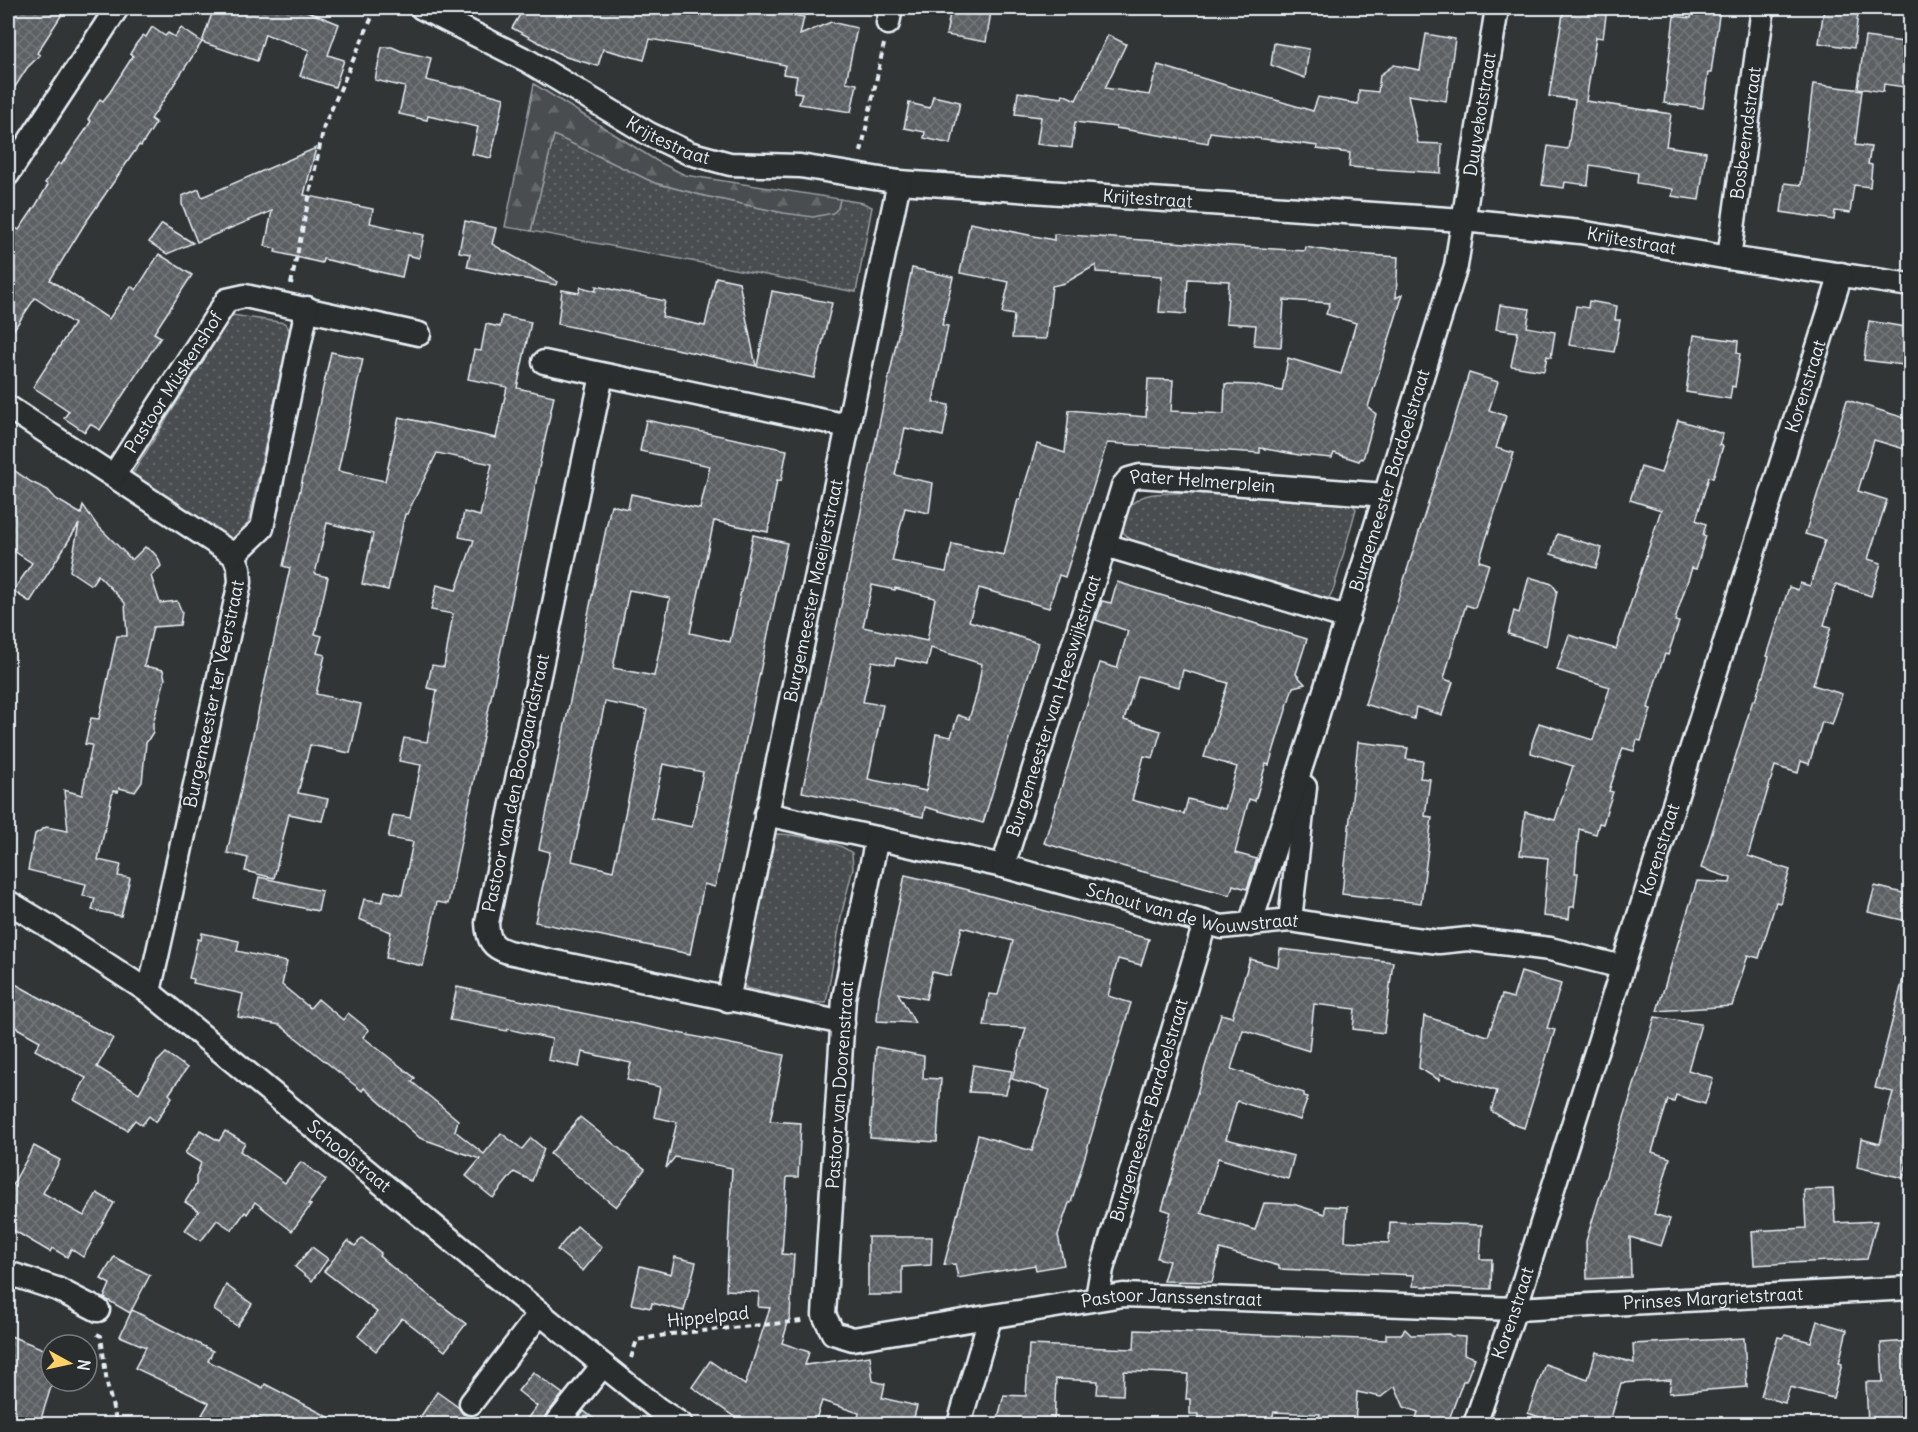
<svg xmlns="http://www.w3.org/2000/svg" width="1918" height="1432" font-family="Delius,sans-serif">
<style>
.grass{fill:url(#grass-dots);stroke:#989fa4;stroke-width:1.5}
.forest{fill:url(#forest-firs);stroke:#989fa4;stroke-width:1.5}
.building{fill:url(#building-cross-hatch);stroke:#e8f1f8;stroke-width:1.5;fill-rule:evenodd}
.lines{fill:none;stroke-linecap:round;stroke-linejoin:round}
.minor-casing{stroke:#e8f1f8;stroke-width:27}
.path{stroke:#e8f1f8;stroke-width:4;stroke-dasharray:6 4.5;stroke-linecap:butt}
.minor{stroke:#2a2d2e;stroke-width:22}
.labels{text-anchor:middle;stroke-width:4.5;stroke-linejoin:round;paint-order:stroke}
.street-label{font-size:18px;fill:#e8f1f8;stroke:#2a2d2e}
</style>
<defs>
<pattern id="grass-dots" width="8" height="8" patternUnits="userSpaceOnUse" patternTransform="scale(1.5)"><rect width="8" height="8" fill="#494d4f"/><path d="M2 2h.1M6 6h.1" fill="none" stroke="#636769" stroke-width="1.8" stroke-linecap="round"/></pattern>
<pattern id="forest-firs" width="22" height="20" patternUnits="userSpaceOnUse" patternTransform="scale(1.5)"><rect width="22" height="20" fill="#494d4f"/><path d="M5 1l3.5 6h-7zM16 11l3.5 6h-7z" fill="#636769"/></pattern>
<pattern id="building-cross-hatch" width="8" height="8" patternUnits="userSpaceOnUse" patternTransform="scale(1.5)"><rect width="8" height="8" fill="#5c6063"/><path d="M0 0l8 8M0 8l8-8" fill="none" stroke="#73777a"/></pattern>
</defs>
<rect width="100%" height="100%" fill="#323536"/>
<filter id="ink" filterUnits="userSpaceOnUse"><feTurbulence type="fractalNoise" baseFrequency=".0167" numOctaves="2"/><feDisplacementMap in="SourceGraphic" scale="12" xChannelSelector="R" yChannelSelector="G"/><feConvolveMatrix kernelMatrix="1 2 1 2 8 2 1 2 1" color-interpolation-filters="sRGB"/></filter>
<g filter="url(#ink)">
<g class="grass">
<polygon points="554,135 655,183 705,196 784,213 838,208 840,199 863,203 872,207 856,292 531,231"/>
<polygon points="232,315 285,323 290,331 244,542 222,538 131,476"/>
<path d="M1191,492l134,8 27,4 4,5 -22,79 -6,12 -4,1 -181,-55 -11,-5 -9,-9c2,-45 33,-37 68,-40z"/>
<path d="M774,834c19,0 64,7 78,19l1,15 -11,44 -16,91 -18,-1 -61,-14 -6,-4 30,-145z"/>
</g>
<polygon class="forest" points="534,84 657,161 685,175 840,199 838,208 833,213 813,217 784,213 705,196 655,183 554,135 531,231 505,227"/>
<g class="building">
<polygon points="8,8 66,8 37,53 40,55 27,68 8,98"/>
<polygon points="214,8 299,8 339,24 328,55 344,60 335,87 300,76 309,50 265,34 257,61 202,42"/>
<polygon points="524,8 754,8 804,17 800,35 831,22 857,28 846,82 857,84 851,112 799,104 802,93 794,92 797,76 783,74 785,65 707,49 650,39 644,60 603,49 598,66 566,57 512,28"/>
<polygon points="951,8 972,8 991,12 986,42 946,35"/>
<polygon points="1564,8 1607,8 1603,38 1596,37 1586,101 1671,114 1666,146 1706,152 1699,200 1672,196 1673,189 1637,183 1638,173 1590,165 1588,185 1565,182 1564,188 1542,185 1548,146 1568,149 1575,100 1549,96"/>
<polygon points="1692,8 1720,8 1711,73 1708,73 1703,108 1664,103 1674,16 1691,18"/>
<polygon points="1824,8 1856,8 1855,13 1858,13 1854,48 1819,43"/>
<polygon points="152,27 165,36 168,33 175,37 181,28 202,42 151,119 156,123 141,146 139,145 84,225 50,280 109,319 131,286 136,290 159,254 192,275 154,333 161,337 100,430 90,424 85,432 64,418 69,411 33,387 74,324 35,298 8,338 8,240 16,228 19,230 36,205 48,185 45,183 58,163 61,165 85,131 91,121 88,119 100,99 103,101 110,92 133,56 130,54 136,44 143,35 146,37"/>
<polygon points="1426,34 1455,39 1446,101 1408,95 1418,143 1442,144 1441,173 1349,167 1350,153 1317,149 1318,146 1210,132 1208,143 1116,128 1116,127 1075,122 1072,148 1037,144 1041,117 1015,114 1018,92 1062,98 1063,94 1076,100 1108,35 1126,44 1105,88 1149,95 1158,65 1313,111 1318,97 1358,104 1359,90 1378,92 1380,75 1394,65 1420,70"/>
<polygon points="1865,37 1911,43 1911,88 1884,84 1883,92 1858,88"/>
<polygon points="1274,43 1309,49 1305,78 1271,65"/>
<polygon points="382,47 392,47 401,51 431,58 426,80 456,87 465,87 504,98 491,158 472,154 478,127 428,116 427,120 399,114 405,87 375,80"/>
<polygon points="1813,84 1862,90 1855,145 1871,147 1868,164 1872,165 1870,187 1854,185 1850,213 1835,211 1834,220 1781,212 1785,183 1801,185"/>
<polygon points="933,96 960,102 951,144 924,138 925,132 904,128 909,103 930,108"/>
<polygon points="316,148 304,195 373,209 370,223 424,235 419,258 407,255 402,277 323,259 322,263 275,252 276,249 265,246 272,211 197,242 182,204 182,196 199,189 202,197"/>
<polygon points="465,221 496,228 492,244 558,282 556,285 467,267 470,254 459,252"/>
<path d="M970,223l84,17v-6l251,17 1,-4 35,6 57,4 -2,41 7,-4 -35,113 8,7 -13,45 -2,-1 -2,3 -25,-8 -2,5 -33,-3 -39,-7v5l-153,-10 -42,134 -6,-2 -10,33 -70,-20 -10,33 69,22 -55,180 -58,-16 -2,10 -121,-25 110,-524 41,9 -11,48 6,1 -15,76 16,3 -6,31 -38,-8 -10,47 38,8 -4,30 -24,-5 -13,53 54,11 6,-28 52,11 14,-56 2,1 17,-56 28,9 4,-43 77,7 2,-38 25,1 -2,31 53,3 1,-30 28,1 29,6 6,-33 53,16 15,-51 -30,-9 4,-11 -46,-3 -3,47 -27,-2 2,-20 -30,-2 3,-42 -41,-2 -2,35 -27,-2 3,-36 -66,-4v-7l-31,18 -13,3 -6,53 -34,-1 2,-23 -12,-2 7,-31 -49,-9zM872,585l23,5v-2l40,10 -8,43 -64,-14zM931,648l51,16 -5,29 -8,26 -11,-4 -7,22 -15,-3 -10,57 -58,-12 15,-74 -20,-3 9,-41 22,4 2,-7 31,7z"/>
<polygon points="162,224 193,243 167,254 149,242"/>
<polygon points="716,277 739,282 756,366 558,324 562,290 579,293 581,287 596,291 596,286 665,301 662,317 705,326"/>
<polygon points="772,291 832,303 814,378 757,366"/>
<polygon points="1589,301 1617,306 1615,320 1620,320 1614,352 1569,345 1576,306 1588,308"/>
<polygon points="1500,305 1530,309 1527,327 1555,332 1551,357 1547,356 1544,371 1511,366 1518,332 1496,329"/>
<polygon points="502,316 531,322 517,388 554,396 448,904 437,902 423,966 386,958 391,932 359,919 364,899 382,902 385,891 402,895 413,842 388,838 393,815 410,818 421,765 399,761 404,738 427,742 437,690 427,688 432,665 444,667 453,614 431,610 437,585 456,590 474,540 459,537 464,512 480,516 492,464 437,453 407,514 405,514 388,590 362,584 373,534 327,523 315,574 328,577 315,634 322,636 317,653 325,655 316,694 361,704 350,753 310,745 298,793 328,799 322,821 289,814 274,878 245,871 248,858 227,853 290,568 283,566 331,352 363,359 338,471 385,481 399,417 496,438 507,387 468,379 474,350 481,351 486,324 500,327"/>
<polygon points="1869,321 1911,328 1911,366 1864,360"/>
<polygon points="1694,335 1738,341 1737,353 1740,354 1735,387 1732,386 1730,399 1686,392"/>
<polygon points="1469,373 1498,382 1489,410 1506,416 1496,448 1514,453 1479,561 1489,564 1475,608 1466,605 1452,650 1444,679 1453,682 1442,715 1416,707 1414,719 1365,704"/>
<polygon points="1847,400 1911,420 1911,451 1874,440 1858,491 1887,500 1868,559 1881,563 1871,596 1836,584 1824,625 1831,627 1813,685 1842,694 1832,725 1822,722 1809,764 1801,761 1798,773 1775,766 1748,856 1790,870 1780,903 1776,902 1759,958 1748,955 1732,1006 1657,1011 1697,881 1730,883 1731,878 1701,868 1753,700 1755,701 1769,657 1767,656 1789,587 1798,590 1800,583 1810,586 1825,540 1805,534"/>
<path d="M646,420l141,30 -6,31 -4,-1 -9,52 -54,-11 -24,112 40,9 23,-107 34,8 -72,344 -11,-3 -14,70 -155,-32 15,-70 -11,-3 72,-344 17,4 3,-15 69,15 10,-43 -70,-15zM629,590l41,8 -16,78 -41,-8zM605,702l42,8 -34,161 -41,-10zM663,764l40,8 -11,55 -41,-9z"/>
<polygon points="1678,420 1723,434 1719,445 1723,446 1713,478 1709,477 1696,520 1706,524 1703,535 1706,536 1696,569 1692,568 1678,610 1675,621 1679,622 1668,655 1665,654 1655,683 1648,708 1651,709 1641,741 1637,740 1634,751 1623,748 1609,791 1613,792 1607,810 1603,824 1599,823 1596,834 1579,829 1575,873 1578,873 1574,907 1570,907 1569,919 1543,916 1548,858 1520,855 1525,812 1555,820 1573,766 1531,753 1532,743 1539,723 1593,740 1610,687 1557,670 1569,635 1616,649 1661,510 1630,500 1641,467 1661,473"/>
<polygon points="8,466 31,482 48,490 56,499 81,514 83,505 96,524 132,560 145,547 153,552 158,558 161,566 151,576 160,603 177,601 182,612 180,625 153,627 144,666 163,670 165,679 153,723 153,732 146,743 142,782 135,792 119,788 118,792 113,791 98,860 121,865 118,876 130,878 121,916 92,910 95,898 83,896 86,884 28,870 35,834 46,827 68,831 64,790 82,795 92,745 85,744 91,718 99,719 117,636 127,636 125,603 98,575 91,585 70,571 79,524 30,602 13,591 32,563 8,547"/>
<polygon points="1557,534 1602,548 1596,568 1551,554"/>
<polygon points="1529,577 1552,584 1557,591 1546,646 1508,634 1514,611 1519,613"/>
<path d="M1117,582l190,57 -11,35 9,10 -12,3 -24,78 -3,-1 -11,37 -6,-2 -14,54 22,6 -10,30 -14,-4 -3,10 -127,-34 -59,-18 56,-180 17,5 11,-37 -32,-11 6,-19 9,2zM1183,670l45,13 -24,74 33,10 -12,42 -37,-10 -4,15 -52,-14 12,-44 9,2 8,-27 -37,-11 14,-44 41,11z"/>
<polygon points="1358,742 1408,748 1406,759 1423,761 1420,778 1430,779 1425,816 1432,817 1421,903 1342,894"/>
<polygon points="905,875 961,888 1149,939 1141,965 1118,959 1108,996 1131,1003 1071,1203 1069,1203 1058,1235 1064,1265 1036,1270 1035,1265 958,1278 955,1264 944,1265 978,1135 1032,1151 1050,1090 1012,1079 1026,1028 984,1026 989,994 998,995 1013,941 962,927 950,976 932,972 926,999 898,993 915,1023 877,1021 879,996"/>
<polygon points="259,877 322,891 318,911 254,898"/>
<polygon points="1875,886 1911,895 1911,922 1868,912"/>
<polygon points="202,933 239,941 237,951 287,962 282,985 310,1008 318,999 343,1020 348,1013 369,1030 363,1037 415,1078 412,1082 458,1120 455,1131 484,1154 501,1133 522,1149 531,1138 544,1149 532,1181 514,1172 493,1198 466,1176 480,1159 420,1138 364,1088 362,1091 280,1025 238,1017 243,994 193,983 194,979 189,978 198,939 201,940"/>
<polygon points="1280,949 1393,962 1384,1033 1353,1029 1355,1009 1314,1004 1309,1051 1243,1030 1231,1069 1304,1093 1304,1096 1308,1097 1300,1120 1237,1101 1226,1139 1294,1156 1288,1179 1218,1158 1201,1213 1255,1230 1264,1203 1293,1204 1325,1214 1325,1206 1347,1207 1345,1241 1389,1243 1390,1222 1482,1225 1480,1259 1492,1259 1491,1289 1413,1286 1414,1275 1279,1269 1279,1266 1220,1249 1212,1282 1163,1281 1169,1261 1157,1258 1171,1212 1162,1209 1221,1014 1232,1017 1250,959 1278,967"/>
<polygon points="1521,972 1561,984 1547,1028 1555,1030 1524,1128 1513,1124 1491,1111 1497,1091 1440,1074 1439,1080 1419,1068 1424,1016 1488,1036 1502,995 1513,998"/>
<polygon points="1903,979 1911,980 1911,1148 1903,1178 1857,1167 1861,1139 1880,1144 1886,1118 1893,1092 1875,1088"/>
<polygon points="8,980 113,1038 97,1067 139,1093 157,1062 166,1053 187,1068 169,1094 172,1097 156,1122 149,1116 142,1125 135,1120 127,1130 74,1100 86,1078 35,1050 40,1041 8,1023"/>
<polygon points="457,987 784,1055 770,1121 801,1123 798,1177 787,1177 782,1254 794,1255 790,1316 782,1343 809,1352 805,1365 870,1356 873,1381 885,1384 882,1398 917,1406 912,1425 857,1425 859,1413 822,1401 814,1425 746,1425 692,1387 710,1361 745,1385 770,1308 758,1307 759,1292 726,1290 732,1168 675,1157 666,1168 677,1122 654,1117 660,1087 627,1080 631,1063 582,1052 579,1067 548,1060 552,1039 508,1029 507,1031 450,1020"/>
<polygon points="1655,1017 1701,1024 1688,1070 1713,1078 1705,1104 1676,1095 1674,1102 1668,1100 1652,1152 1670,1158 1654,1214 1670,1219 1661,1246 1630,1237 1631,1277 1587,1279 1586,1241"/>
<polygon points="876,1047 924,1056 923,1078 941,1079 937,1142 870,1138"/>
<polygon points="973,1065 1012,1071 1006,1094 969,1092"/>
<polygon points="580,1117 645,1169 616,1207 550,1154"/>
<polygon points="200,1130 219,1141 225,1131 245,1143 240,1151 285,1183 301,1162 326,1180 308,1204 311,1205 292,1231 255,1202 247,1214 245,1212 232,1230 217,1220 201,1241 185,1230 199,1211 185,1202 196,1185 196,1177 201,1163 185,1153"/>
<polygon points="34,1146 60,1160 43,1193 84,1216 97,1193 114,1203 83,1257 71,1249 67,1257 52,1248 50,1252 8,1227 8,1193"/>
<polygon points="1833,1189 1835,1223 1877,1221 1867,1259 1754,1265 1752,1231 1806,1228 1804,1190"/>
<polygon points="577,1226 602,1247 583,1271 557,1250"/>
<polygon points="868,1237 932,1237 931,1265 902,1267 902,1295 868,1295"/>
<polygon points="362,1238 381,1253 379,1256 392,1267 466,1324 445,1351 402,1318 376,1351 358,1336 377,1312 324,1271 348,1241 355,1246"/>
<polygon points="312,1247 328,1259 312,1281 295,1267"/>
<polygon points="114,1257 150,1275 130,1313 104,1298 110,1284 101,1279"/>
<polygon points="675,1257 696,1262 684,1311 652,1303 651,1308 631,1304 640,1266 671,1274"/>
<polygon points="226,1285 252,1304 237,1326 214,1310"/>
<polygon points="132,1310 213,1351 208,1361 263,1388 265,1384 344,1425 271,1425 254,1416 249,1425 221,1425 202,1415 209,1403 135,1368 146,1347 120,1336"/>
<polygon points="1817,1321 1847,1330 1839,1363 1842,1364 1833,1398 1790,1387 1785,1403 1761,1396 1778,1337 1782,1338 1785,1335 1811,1342"/>
<polygon points="1405,1329 1411,1335 1449,1334 1451,1336 1465,1337 1464,1354 1475,1358 1466,1381 1463,1381 1447,1425 1414,1425 1418,1412 1404,1407 1395,1386 1381,1397 1357,1392 1355,1425 1318,1425 1320,1414 1274,1412 1270,1425 1198,1425 1198,1414 1190,1414 1190,1399 1186,1399 1188,1374 1124,1371 1123,1395 1097,1394 1098,1381 1056,1379 1054,1425 996,1425 1004,1395 1026,1396 1029,1345 1134,1349 1135,1330 1386,1340 1386,1334 1401,1334"/>
<polygon points="8,1335 51,1352 51,1387 39,1425 8,1425"/>
<polygon points="1744,1338 1747,1387 1669,1393 1671,1380 1621,1383 1609,1425 1561,1425 1528,1413 1545,1364 1588,1379 1596,1352 1634,1363 1633,1344"/>
<polygon points="1911,1341 1911,1425 1868,1425 1866,1382 1883,1382 1881,1343"/>
<polygon points="533,1372 563,1394 545,1416 543,1425 522,1425 537,1406 518,1391"/>
<polygon points="437,1392 458,1407 463,1414 471,1416 483,1425 415,1425"/>
<polygon points="584,1411 602,1425 573,1425"/>
</g>
<g class="lines">
<g class="minor-casing">
<g id="minor">
<path id="s1" d="M422,8l106,53 121,73 40,19 41,11 70,2 99,16 564,38 117,12 149,26 181,27"/>
<polyline points="888,23 891,8"/>
<polyline points="8,174 117,8"/>
<path id="s2" d="M1729,258l34,-250"/>
<polyline points="544,362 848,426"/>
<path d="M602,375l-115,548c1,17 5,24 21,29l335,71"/>
<polyline points="8,407 234,555 239,568 240,582 149,992"/>
<path id="s3" d="M114,475l113,-175 18,-4 174,38"/>
<polyline points="234,555 262,528 307,308"/>
<path id="s4" d="M1348,618l-243,-73 18,-59 6,-7 11,-3 245,19"/>
<path id="s5" d="M766,814l237,52 219,61 68,-7 85,14 64,8 29,-3 82,10 72,18"/>
<path id="s6" d="M877,838l-33,160 -20,317 9,18 20,6 270,-44 392,14 395,-21"/>
<path id="s7" d="M1003,866l102,-321"/>
<path id="s8" d="M8,902l37,22 104,68 454,373 55,44 23,15"/>
<polyline points="1290,920 1305,787"/>
<path id="s9" d="M1250,925l60,-186 146,-473 41,-258"/>
<path id="s10" d="M728,1000l171,-818"/>
<polyline points="8,1273 57,1289 98,1310"/>
<path id="s11" d="M1097,1298l5,-29 103,-346"/>
<polyline points="471,1403 540,1313"/>
<polyline points="556,1424 603,1365"/>
<polyline points="959,1424 990,1318"/>
<path id="s12" d="M1475,1424l40,-115 326,-1035"/>
</g>
</g>
<g class="path">
<polyline points="861,152 884,44"/>
<polyline points="291,284 324,126 376,8"/>
<polyline points="97,1334 101,1336 107,1384 117,1424"/>
<polyline points="631,1358 637,1340 671,1334 802,1321"/>
</g>
<use href="#minor" class="minor"/>
</g>
</g>
<g class="labels">
<g class="street-label">
<text dy="6" stroke="none"><textPath href="#s9" startOffset="844">Duyvekotstraat</textPath></text>
<text dy="6" stroke="none"><textPath href="#s2" startOffset="126">Bosbeemdstraat</textPath></text>
<text dy="6" stroke="none"><textPath href="#s1" startOffset="280">Krijtestraat</textPath></text>
<text dy="6" stroke="none"><textPath href="#s1" startOffset="766">Krijtestraat</textPath></text>
<text dy="6" stroke="none"><textPath href="#s1" startOffset="1252">Krijtestraat</textPath></text>
<text dy="6" stroke="none"><textPath href="#s3" startOffset="110">Pastoor Müskenshof</textPath></text>
<text dy="6" stroke="none"><textPath href="#s12" startOffset="1089">Korenstraat</textPath></text>
<text dy="6" stroke="none"><textPath href="#s9" startOffset="466">Burgemeester Bardoelstraat</textPath></text>
<text dy="6" stroke="none"><textPath href="#s4" startOffset="399">Pater Helmerplein</textPath></text>
<text dy="6" stroke="none"><textPath href="#s10" startOffset="418">Burgemeester Maeijerstraat</textPath></text>
<text transform="translate(214 694) rotate(-78)" y="6">Burgemeester ter Veerstraat</text>
<text dy="6" stroke="none"><textPath href="#s7" startOffset="168">Burgemeester van Heeswijkstraat</textPath></text>
<text transform="translate(516 783) rotate(-78)" y="6">Pastoor van den Boogaardstraat</text>
<text dy="6" stroke="none"><textPath href="#s12" startOffset="603">Korenstraat</textPath></text>
<text dy="6" stroke="none"><textPath href="#s5" startOffset="438">Schout van de Wouwstraat</textPath></text>
<text transform="translate(840 1085) rotate(-86)" y="6">Pastoor van Doorenstraat</text>
<text dy="6" stroke="none"><textPath href="#s11" startOffset="195">Burgemeester Bardoelstraat</textPath></text>
<text dy="6" stroke="none"><textPath href="#s8" startOffset="426">Schoolstraat</textPath></text>
<text dy="6" stroke="none"><textPath href="#s6" startOffset="1386">Prinses Margrietstraat</textPath></text>
<text dy="6" stroke="none"><textPath href="#s6" startOffset="844">Pastoor Janssenstraat</textPath></text>
<text dy="6" stroke="none"><textPath href="#s12" startOffset="117">Korenstraat</textPath></text>
<text transform="translate(708 1317) rotate(-6)" y="6">Hippelpad</text>
</g>
</g>
<rect width="1918" height="1432" fill="none" stroke="#2a2d2e" stroke-width="30"/>
<rect x="15" y="15" width="1888" height="1402" fill="none" stroke="#e8f1f8" stroke-width="2" filter="url(#ink)"/>
<g transform="translate(69 1363) rotate(98)"><circle r="28" fill="#2a2d2e" stroke="#767b7f" stroke-width="1.5"/>
<path d="M0-4.5L10 22L0 15L-10 22Z" fill="#ffd166"/>
<text y="-9" font-size="16" font-weight="bold" text-anchor="middle" fill="#e8f1f8">N</text>
</g>
</svg>
